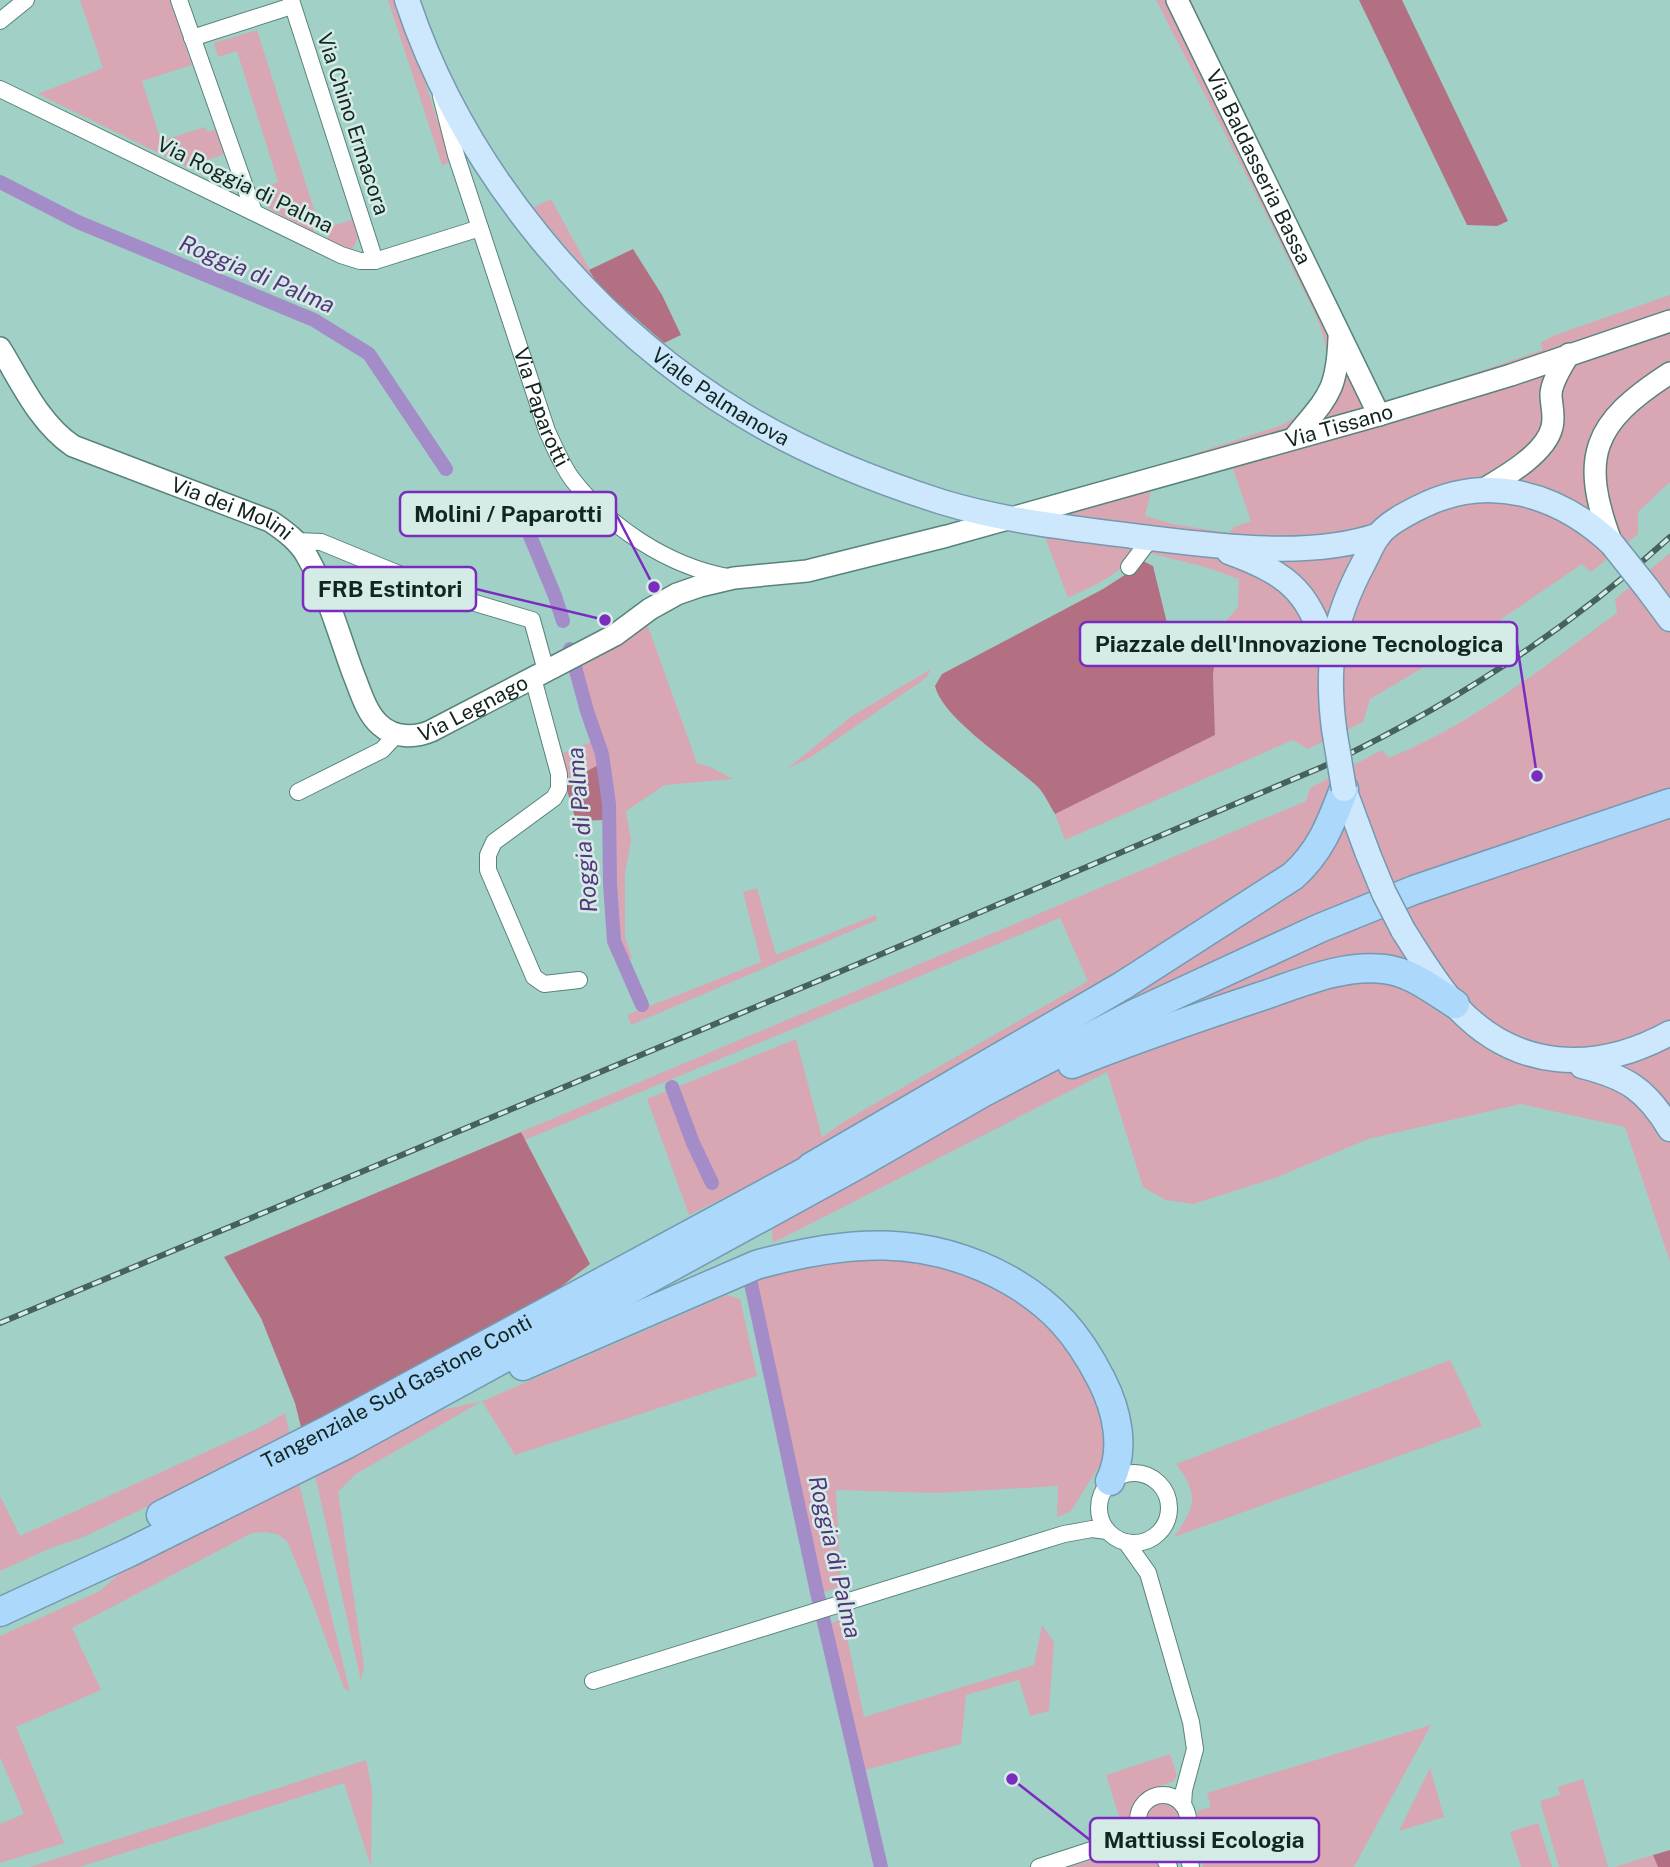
<svg xmlns="http://www.w3.org/2000/svg" width="1670" height="1867" font-family="'Public Sans',sans-serif">
<style>
.green{fill:#d8a7b3;fill-rule:evenodd}
.forest{fill:#b47083}
.lines{fill:none;stroke-linecap:round;stroke-linejoin:round}
.canal{stroke:#a38cc7;stroke-width:14}
.street-casing{stroke:#57837b;stroke-width:18}
.secondary-casing{stroke:#57837b;stroke-width:24}
.primary-casing{stroke:#7599af;stroke-width:27}
.highway-casing{stroke:#7599af;stroke-width:31}
.street{stroke:#fff;stroke-width:16}
.secondary{stroke:#fff;stroke-width:21}
.primary{stroke:#cde8fd;stroke-width:24}
.highway{stroke:#abd8fb;stroke-width:28}
.rail-casing{stroke:#45625d;stroke-width:6}
.rail{stroke:#d4ebe6;stroke-width:3.5;stroke-dasharray:10;stroke-linecap:butt}
.primary-bridge-casing{stroke:#7599af;stroke-width:27;stroke-linecap:butt}
.primary-bridge{stroke:#cde8fd;stroke-width:24}
.labels{text-anchor:middle;stroke-width:5;stroke-linejoin:round;paint-order:stroke}
.street-label{font-size:21px;fill:#122521;stroke:#d4ebe6}
.water-label{font-size:23px;font-style:italic;fill:#55357d;stroke:#d4ebe6}
.leader{fill:none;stroke:#7b2cbf;stroke-width:2.5}
.callout-dot{fill:#7b2cbf;stroke:#d4ebe6;stroke-width:2.5}
.callout{fill:#d4ebe6;stroke:#7b2cbf;stroke-width:2.5}
.callout-label{font-size:23px;text-anchor:middle;font-weight:bold;fill:#122521}
</style>
<rect width="100%" height="100%" fill="#a1d0c7"/>
<g class="green">
<polygon points="80,0 170,0 192,65 142,81 161,141 205,127 207,132 217,129 225,154 187,167 38,94 103,68"/>
<polygon points="388,0 398,0 451,162 442,165"/>
<path d="M1156,0h35l45,102 128,265 18,29 5,4 15,-2 140,-48 -1,-8 14,-7 115,-40v187l-32,30v22l-47,38 -9,-8 -107,73 -105,62 -7,23 -55,27 -15,-9 -228,100 -10,-26 160,-79 -2,-60 6,-46 19,-22 1,-28 -34,-12 -72,-18c-8,26 -42,37 -65,49l-36,-95 88,-25 162,-53c26,-14 46,-35 45,-66 -1,-33 -23,-65 -36,-94 -43,-89 -90,-177 -135,-265zM1231,463l20,58 -17,6 -5,6 -57,-9 -27,-8 8,-33z"/>
<polygon points="257,30 318,222 313,232 269,209 262,188 278,182 237,51 218,57 214,43"/>
<polygon points="551,199 598,285 533,208"/>
<polygon points="357,218 361,231 352,250 327,239 333,226"/>
<path d="M1670,553v709l-45,-135 -104,-23 -153,35 -93,39 -82,26 -27,-4 -23,-13 -36,-115 -334,171 -5,-67 -79,39 -42,-116 149,-60 26,98 26,-18 240,-138 -28,-63 -535,222 -4,-8 785,-331 4,-13 72,-38 7,8c84,-34 156,-92 228,-145l-2,-14z"/>
<polygon points="645,618 697,763 710,767 733,779 665,785 626,811 631,841 625,873 625,937 632,958 626,961 618,941 610,780 605,754 577,661"/>
<polygon points="931,669 926,678 811,757 787,769 852,716"/>
<polygon points="596,740 600,764 565,783 558,755"/>
<polygon points="757,888 776,955 876,915 877,920 631,1025 627,1015 761,962 743,892"/>
<polygon points="874,1259 949,1265 1039,1309 1101,1396 1107,1437 1103,1460 1071,1511 1057,1517 1058,1486 937,1493 836,1490 841,1586 813,1596 746,1284 792,1269"/>
<polygon points="727,1295 740,1299 757,1376 515,1455 482,1401 356,1474 338,1492 364,1666 361,1681 315,1475 433,1412 483,1401"/>
<path d="M1450,1360l32,66 -308,111c21,-30 26,-42 2,-73z"/>
<polygon points="285,1413 290,1435 208,1478 81,1538 53,1547 0,1571 0,1496 20,1536 261,1427"/>
<polygon points="299,1483 350,1692 344,1688 308,1591 287,1541 277,1534 265,1532 252,1533 72,1628 101,1690 16,1727 64,1843 0,1863 0,1824 24,1814 0,1757 0,1636 100,1591 119,1574"/>
<polygon points="843,1619 864,1717 1034,1665 1042,1625 1054,1642 1049,1711 1030,1716 1019,1680 966,1695 961,1744 854,1773 819,1627"/>
<polygon points="1431,1725 1354,1867 1203,1867 1198,1842 1197,1811 1211,1807 1207,1793"/>
<polygon points="1170,1754 1177,1775 1174,1781 1150,1790 1142,1797 1123,1829 1106,1775"/>
<polygon points="366,1760 372,1789 371,1867 344,1783 80,1867 30,1867"/>
<polygon points="1430,1768 1444,1817 1399,1831"/>
<polygon points="1583,1779 1608,1867 1559,1867 1540,1801 1560,1795 1558,1787"/>
<circle cx="1162" cy="1819" r="17"/>
<polygon points="1538,1823 1552,1867 1521,1867 1510,1832"/>
<polygon points="1134,1848 1149,1850 1161,1867 1069,1867"/>
<polygon points="1653,1855 1658,1867 1615,1867"/>
</g>
<g class="forest">
<polygon points="1359,0 1402,0 1508,221 1497,226 1467,225"/>
<polygon points="633,249 662,295 681,335 664,343 598,285 589,270"/>
<path d="M1141,560l12,6 14,57 26,5 26,1 -6,46 2,60 -160,79c-6,-10 -11,-21 -18,-28 -26,-24 -94,-67 -102,-100l7,-12 161,-85 31,-20z"/>
<polygon points="600,764 604,820 576,821 565,783"/>
<polygon points="521,1132 590,1264 548,1297 302,1431 295,1403 261,1318 224,1257"/>
<polygon points="1670,1850 1670,1867 1658,1867 1653,1855"/>
</g>
<g class="lines">
<g class="canal">
<polyline points="0,182 78,222 314,320 369,354 446,469"/>
<polyline points="512,523 528,531 555,596 563,621"/>
<polyline points="570,649 587,711 602,754 609,804 610,884 614,941 642,1005"/>
<polyline points="672,1087 693,1143 712,1183"/>
<polyline points="747,1265 817,1592 881,1867"/>
</g>
<g class="street-casing">
<g id="street">
<polyline points="179,0 254,212"/>
<polyline points="291,0 375,261"/>
<polyline points="0,21 26,0"/>
<polyline points="192,38 292,6"/>
<polyline points="0,89 341,255 360,261 375,261 480,228"/>
<path id="s1" d="M441,96l15,59 91,276c8,17 14,33 25,48 37,48 96,87 156,98"/>
<polyline points="296,541 321,542 455,597 532,620 546,671"/>
<polyline points="1129,567 1151,538"/>
<polyline points="533,678 559,774 559,789 554,798 494,842 488,855 488,870 534,977 544,984 579,980"/>
<polyline points="298,792 382,750 397,734"/>
<circle cx="1134" cy="1508" r="35"/>
<polyline points="1126,1542 1148,1573 1191,1722 1195,1749 1184,1790 1183,1805"/>
<polyline points="593,1681 1064,1534 1092,1529 1107,1531"/>
<circle cx="1163" cy="1820" r="25"/>
<polyline points="1185,1833 1185,1846 1191,1867"/>
<polyline points="1156,1844 1169,1867"/>
<polyline points="1039,1867 1122,1840 1149,1841"/>
</g>
</g>
<g class="secondary-casing">
<g id="secondary">
<path id="s2" d="M1177,0l202,415"/>
<path id="s3" d="M0,348c21,34 39,75 73,98l197,75c15,10 30,21 38,37 20,36 31,77 45,115 7,17 13,40 27,52 14,13 35,13 51,6l184,-96 35,-26 27,-15 23,-8 34,-8 73,-7 140,-35 432,-121 132,-40 159,-54"/>
<path d="M1294,438c33,-41 43,-45 45,-100"/>
<path d="M1484,489c22,-13 62,-36 68,-62 3,-12 -1,-22 -1,-33 1,-14 12,-29 18,-40"/>
<path d="M1612,544c-33,-87 -20,-121 58,-171"/>
</g>
</g>
<g class="primary-casing">
<g id="primary">
<path id="s4" d="M407,0c55,167 185,325 336,415 62,38 130,65 199,87 63,19 127,26 191,34 75,9 174,24 246,-1"/>
<path d="M1229,552c65,24 81,42 100,107"/>
<polyline points="1647,588 1670,619"/>
<path d="M1334,729c-8,-64 -2,-107 29,-165 5,-9 9,-20 15,-28 9,-13 30,-23 44,-30 67,-33 137,-12 190,38"/>
<polyline points="1344,789 1368,854"/>
<path d="M1403,930c16,25 32,52 52,75 60,66 140,69 215,28"/>
<path d="M1582,1066c44,11 64,23 88,63"/>
</g>
</g>
<g class="highway-casing">
<g id="highway">
<path d="M1072,1064c62,-25 124,-46 187,-67 40,-13 82,-33 125,-28 27,3 49,21 71,35"/>
<path d="M811,1167l311,-181 171,-110c28,-25 38,-53 51,-87"/>
<path d="M523,1366l233,-101c90,-25 169,-32 253,15 44,25 69,54 92,99 16,31 25,70 9,102"/>
<path id="s5" d="M161,1515l167,-85 501,-271"/>
<polyline points="0,1612 128,1553 347,1444 857,1165 982,1093 1134,1014 1320,928 1414,890 1670,803"/>
</g>
</g>
<use href="#street" class="street"/>
<use href="#secondary" class="secondary"/>
<use href="#primary" class="primary"/>
<use href="#highway" class="highway"/>
<g class="rail-casing">
<path id="rail" d="M0,1323l825,-345 497,-211c125,-59 246,-137 348,-230"/>
</g>
<use href="#rail" class="rail"/>
<g class="primary-bridge-casing">
<g id="primary-bridge">
<polyline points="1612,544 1647,588"/>
<polyline points="1334,729 1344,789"/>
<polyline points="1368,854 1384,893 1403,930"/>
</g>
</g>
<use href="#primary-bridge" class="primary-bridge"/>
</g>
<g class="labels">
<g class="street-label">
<text transform="translate(353 124) rotate(72)" y="7">Via Chino Ermacora</text>
<text dy="7" stroke="none"><textPath href="#s2" startOffset="186">Via Baldasseria Bassa</textPath></text>
<text transform="translate(245 185) rotate(26)" y="7">Via Roggia di Palma</text>
<text dy="7" stroke="none"><textPath href="#s4" startOffset="516">Viale Palmanova</textPath></text>
<text dy="7" stroke="none"><textPath href="#s1" startOffset="327">Via Paparotti</textPath></text>
<text dy="7" stroke="none"><textPath href="#s3" startOffset="1591">Via Tissano</textPath></text>
<text dy="7" stroke="none"><textPath href="#s3" startOffset="294">Via dei Molini</textPath></text>
<text dy="7" stroke="none"><textPath href="#s3" startOffset="672">Via Legnago</textPath></text>
<text dy="7" stroke="none"><textPath href="#s5" startOffset="266">Tangenziale Sud Gastone Conti</textPath></text>
</g>
<g class="water-label">
<text transform="translate(257 274) rotate(23)" y="8">Roggia di Palma</text>
<text transform="translate(582 830) rotate(-95)" y="8">Roggia di Palma</text>
<text transform="translate(835 1557) rotate(77)" y="8">Roggia di Palma</text>
</g>
</g>
<path class="leader" d="M654 587L616 514M605 620L476 589M1537 776L1517 644M1012 1779L1090 1840"/>
<g class="callout-dot">
<circle cx="654" cy="587" r="7"/>
<circle cx="605" cy="620" r="7"/>
<circle cx="1537" cy="776" r="7"/>
<circle cx="1012" cy="1779" r="7"/>
</g>
<g class="callout">
<rect x="400" y="492" width="216" height="44" rx="7"/>
<rect x="303" y="567" width="173" height="44" rx="7"/>
<rect x="1080" y="622" width="437" height="44" rx="7"/>
<rect x="1090" y="1818" width="229" height="44" rx="7"/>
</g>
<g class="callout-label">
<text x="508" y="522">Molini / Paparotti</text>
<text x="390" y="597">FRB Estintori</text>
<text x="1299" y="652">Piazzale dell'Innovazione Tecnologica</text>
<text x="1204" y="1848">Mattiussi Ecologia</text>
</g>
</svg>
